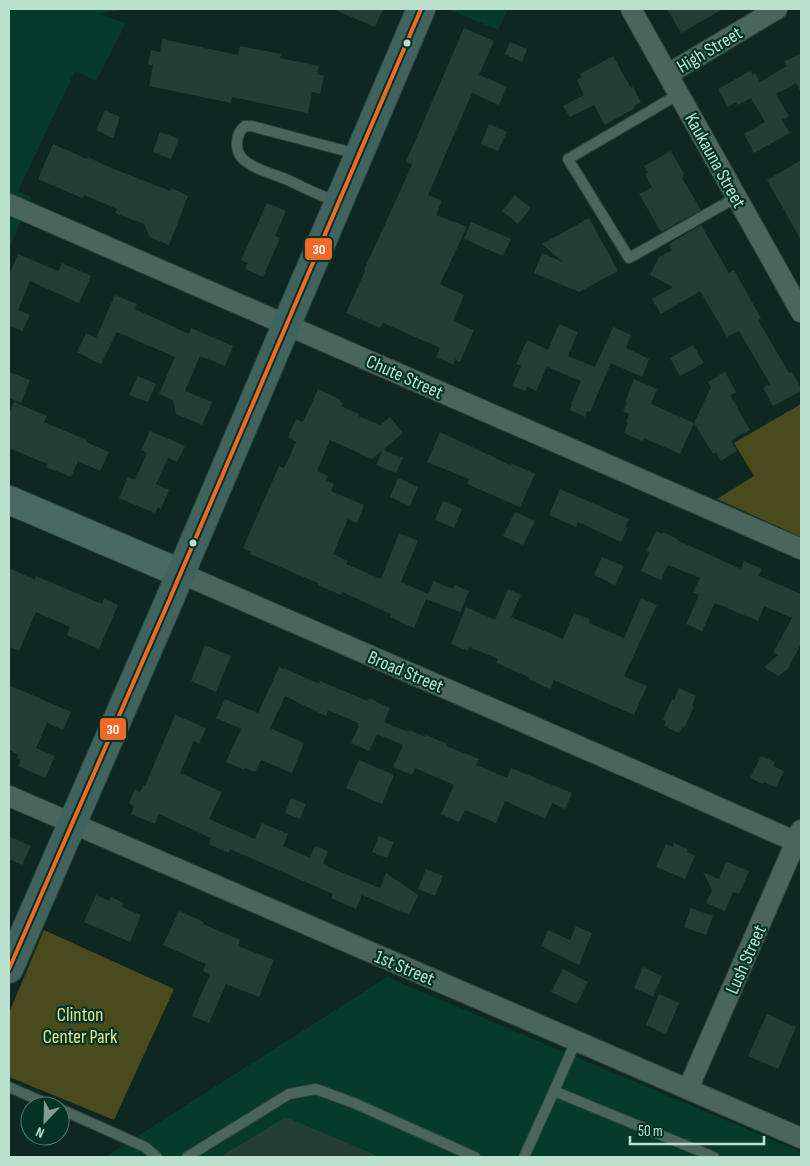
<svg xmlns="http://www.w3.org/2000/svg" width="810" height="1166" font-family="'Sofia Sans Condensed',sans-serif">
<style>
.built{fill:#063a2b}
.green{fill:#494b1c}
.building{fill:#243e36}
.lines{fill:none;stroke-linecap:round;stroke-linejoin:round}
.lane-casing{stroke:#2e433b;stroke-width:12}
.street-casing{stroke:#2e433b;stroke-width:22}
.secondary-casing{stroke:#2e433b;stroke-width:30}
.primary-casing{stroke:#2e433b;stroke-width:30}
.lane{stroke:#4a665c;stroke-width:10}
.street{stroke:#4a665c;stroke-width:20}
.secondary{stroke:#4a6962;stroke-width:28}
.primary{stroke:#41635d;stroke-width:28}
.bus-1-casing{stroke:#033325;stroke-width:8}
.bus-1{stroke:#f36827;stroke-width:4}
.bus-dot{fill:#bae1d0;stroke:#033325;stroke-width:2}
.labels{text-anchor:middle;stroke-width:4.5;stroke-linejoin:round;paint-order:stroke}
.street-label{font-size:19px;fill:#bae1d0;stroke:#033325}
.park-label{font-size:19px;fill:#ece98b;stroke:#033325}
.line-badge{stroke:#033325;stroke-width:2}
.badge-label{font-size:14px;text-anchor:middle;font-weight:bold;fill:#fff}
</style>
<rect width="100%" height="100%" fill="#0e2821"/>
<g class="built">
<polygon points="9,9 125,9 98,14 126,23 96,81 75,71 18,191 31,197 9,249"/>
<polygon points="448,9 508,9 498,30"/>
<polygon points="387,977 801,1152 801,1157 105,1157"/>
</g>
<g class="green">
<polygon points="801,404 801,537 717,499 754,476 734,443"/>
<polygon points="44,930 174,989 114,1120 9,1077 9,1013"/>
</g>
<g class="building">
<polygon points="333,9 383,9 375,27"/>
<polygon points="667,9 723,9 681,33"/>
<polygon points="464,28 494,41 479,75 507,87 499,105 472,93 428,195 442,201 436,215 467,227 440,284 464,295 453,321 474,330 460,362 455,359 453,365 436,357 440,348 383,323 380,328 346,313 365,271 364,270 412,165 406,162"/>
<polygon points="162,39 238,55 240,46 281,54 280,58 319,66 317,74 324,76 320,94 312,92 308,113 232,97 231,103 149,86 153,65 148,64 151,50 160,52"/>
<polygon points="510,42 527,49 522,62 505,54"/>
<polygon points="801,53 801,92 796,83 776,94 789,116 782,120 790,133 754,153 744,134 765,122 751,98 738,105 737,102 728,107 718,89 750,71 753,75 755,73 760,82 787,66 784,62"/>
<polygon points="613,56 631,88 633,87 641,102 634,106 635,108 605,125 594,105 570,117 563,106 584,95 577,80 582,77 580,74"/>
<polygon points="105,110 120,117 113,138 96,130"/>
<polygon points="489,124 507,132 498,151 481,144"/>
<polygon points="160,132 179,139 171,159 153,152"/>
<polygon points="53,144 87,159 88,157 109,167 170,191 171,188 188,196 169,245 150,237 144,224 115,213 117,209 84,195 82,198 38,179"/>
<polygon points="671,151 684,174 682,178 701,210 661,232 639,194 652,187 645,174 648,173 644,166"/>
<polygon points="801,160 801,240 767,180"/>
<polygon points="515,195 531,208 518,224 502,211"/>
<polygon points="267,203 286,211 275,236 280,238 263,277 245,269 248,263 241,260"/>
<polygon points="589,218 618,271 579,292 534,273 542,253 563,262 542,244"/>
<polygon points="471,222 511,239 503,256 464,239"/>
<polygon points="701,225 729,273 734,270 761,318 758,320 789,373 792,372 801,388 801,391 773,406 763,388 770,384 739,331 727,337 700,291 661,314 652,299 673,287 650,275 659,257 672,250 669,244"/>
<polygon points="18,254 58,271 62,263 91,276 79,303 30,281 18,310 30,315 22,331 11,326 9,331 9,275"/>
<polygon points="115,295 137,304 135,309 189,334 191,328 233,346 225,366 200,356 185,391 212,402 202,425 176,414 173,400 159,394 175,357 117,332 101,364 77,352 86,333 96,338"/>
<polygon points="559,324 578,332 568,356 595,367 613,327 631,335 626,348 649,359 642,377 611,363 590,412 587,411 585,417 570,410 572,404 571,404 581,381 547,367 536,391 527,386 525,391 512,386 521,366 516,364 527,340 548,350"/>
<polygon points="693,345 704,363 680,376 670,358"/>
<polygon points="9,372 30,380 21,403 9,398"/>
<polygon points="725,372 736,392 730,395 750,430 731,440 737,451 721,461 716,452 713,454 694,423 711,387 708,382"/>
<polygon points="138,376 156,384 148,402 129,395"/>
<polygon points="634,379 657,389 651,404 694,423 680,454 644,438 642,441 624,433 628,423 626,422 629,414 623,411 627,403 625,402"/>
<polygon points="318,389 341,400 340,402 343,403 341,406 359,414 358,416 380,425 390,417 403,433 383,450 403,458 396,473 376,465 383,450 372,459 330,440 317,471 328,476 326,480 334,484 331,491 364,505 357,523 348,519 333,554 348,561 346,564 381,579 399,533 418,541 401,582 428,594 434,581 453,589 455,585 469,591 460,612 426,599 414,628 390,617 391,614 342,592 341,595 318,585 318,583 250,554 251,552 243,548 279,466 284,468 296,442 288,437 296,419 302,422 304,420"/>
<polygon points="14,402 47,416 44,422 87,440 86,442 109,452 100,471 78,461 71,477 46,467 47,464 9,448 9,414"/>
<polygon points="150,431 185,446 177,462 168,458 156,484 169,490 161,509 158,507 155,513 119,498 128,477 135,480 147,453 141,450"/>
<polygon points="440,432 510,465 511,463 535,474 520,507 467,484 469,479 427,462"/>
<polygon points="398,478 418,487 410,506 390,497"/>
<polygon points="560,489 629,519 625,527 628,528 621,542 578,522 576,527 549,515"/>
<polygon points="443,501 462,509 454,528 435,520"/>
<polygon points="515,512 535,521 523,545 503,536"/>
<polygon points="656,531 662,534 663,532 677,539 677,540 741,569 744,561 762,569 759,576 801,594 801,644 788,669 778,676 764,667 778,655 773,653 792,618 764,606 758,621 715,603 702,631 686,624 699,595 693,592 700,578 668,565 661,580 641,571 649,553 647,550"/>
<polygon points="602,557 624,566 615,585 594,575"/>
<polygon points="9,568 35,580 36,576 102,604 104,599 118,605 99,649 67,635 70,627 36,612 19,651 9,647"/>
<polygon points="508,589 521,595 511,617 563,639 574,613 590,619 589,623 624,638 641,598 657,605 624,676 647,686 634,715 554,680 550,689 528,679 529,677 496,663 498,659 469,647 468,651 451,644 466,607 495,620"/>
<polygon points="205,645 231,656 216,692 191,681"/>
<polygon points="279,667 283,669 284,668 319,684 320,681 368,701 369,698 390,708 384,722 408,732 409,730 425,737 426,735 447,744 446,746 479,759 476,765 507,778 511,768 572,793 565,809 552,803 545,819 505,801 496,823 465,810 459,822 441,814 454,785 415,768 412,775 393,767 403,745 377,734 369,751 351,743 359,726 357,726 358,723 328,710 326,716 285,696 270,728 304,743 292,773 261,760 255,772 245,768 244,770 226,762 241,729 216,718 225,699 258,713"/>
<polygon points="9,685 71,712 63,730 47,723 36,748 55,756 45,778 18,766 21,759 17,758 19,755 9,750"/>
<polygon points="679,688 696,696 692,706 694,707 684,728 682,727 679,733 664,726 666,721 663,720 672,699 674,700"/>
<polygon points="175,715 206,728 199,744 194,741 180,773 222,792 209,819 255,839 262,823 288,834 283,846 310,858 315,846 328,851 323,864 326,865 326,866 380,888 386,873 418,895 409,915 362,895 356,909 331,898 333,894 230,849 229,853 215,847 209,844 211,838 159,814 155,824 131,814 134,806 129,803 135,789 140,792 143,785 145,786"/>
<polygon points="761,756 775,762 773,766 784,771 776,787 764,782 763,784 750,778"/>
<polygon points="359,760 394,775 382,804 346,788"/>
<polygon points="291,798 306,804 300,819 285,813"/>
<polygon points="9,836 31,846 22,865 9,859"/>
<polygon points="379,836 394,842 387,858 372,852"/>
<polygon points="674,843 688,849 687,852 695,856 685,879 656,867 666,844 673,847"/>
<polygon points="726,862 749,871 739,894 733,892 725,911 706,903 712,890 703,872 719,879"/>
<polygon points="426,869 443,876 435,896 418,889"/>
<polygon points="96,895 109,901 111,897 124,903 122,907 141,915 130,942 84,922"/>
<polygon points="691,908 713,916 706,935 684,927"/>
<polygon points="179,911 204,922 203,924 240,940 238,946 274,960 259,997 226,984 209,1023 192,1016 210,974 203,971 206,964 163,945"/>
<polygon points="576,926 592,933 579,965 541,946 548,930 570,940"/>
<polygon points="643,967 662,976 653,997 634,988"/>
<polygon points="563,969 588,982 577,1004 551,992"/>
<polygon points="659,994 679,1003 666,1034 646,1025"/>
<polygon points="767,1014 796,1027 778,1069 748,1056"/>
<polygon points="286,1117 380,1157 220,1157"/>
</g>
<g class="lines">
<g class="lane-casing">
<g id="lane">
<polyline points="679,94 568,159 629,258 737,197"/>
<path d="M338,202c-17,-6 -34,-14 -50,-22 -14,-6 -36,-11 -46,-22 -8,-9 -6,-25 3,-32h6l106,28"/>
<polyline points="576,1041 554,1091 714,1157"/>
<polyline points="9,1087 52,1106"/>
<polyline points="60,1109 145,1147 157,1157"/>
<polyline points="187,1157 289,1094 316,1089 354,1103 475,1157"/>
<polyline points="524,1157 554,1091"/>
</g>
</g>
<g class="street-casing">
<g id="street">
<polyline points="631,9 801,312"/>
<polyline points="668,74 777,9"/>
<polyline points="9,204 801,549"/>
<polyline points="180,573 661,782 801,844"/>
<polyline points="9,796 801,1138"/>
<polyline points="688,1089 801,830"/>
</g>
</g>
<g class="secondary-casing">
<polyline id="secondary" points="9,500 180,573"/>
</g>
<g class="primary-casing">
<polyline id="primary" points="9,969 168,603 421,9"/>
</g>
<use href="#lane" class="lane"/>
<use href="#street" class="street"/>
<use href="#secondary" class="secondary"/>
<use href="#primary" class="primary"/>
<g class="bus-1-casing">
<polyline id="bus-1" points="9,969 168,603 421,9"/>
</g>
<use href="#bus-1" class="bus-1"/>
</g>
<g class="bus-dot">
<circle cx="407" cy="43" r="4.5"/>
<circle cx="193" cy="543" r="4.5"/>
</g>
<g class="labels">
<g class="street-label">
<text transform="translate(709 49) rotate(-31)" y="7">High Street</text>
<text transform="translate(716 160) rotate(61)" y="7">Kaukauna Street</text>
<text transform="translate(405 376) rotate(24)" y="7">Chute Street</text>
<text transform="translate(406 671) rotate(23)" y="7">Broad Street</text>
<text transform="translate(745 959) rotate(-66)" y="7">Lush Street</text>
<text transform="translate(405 967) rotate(23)" y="7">1st Street</text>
</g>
<g class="park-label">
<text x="80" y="1021">Clinton<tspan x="80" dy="22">Center Park</tspan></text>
</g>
</g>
<g class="line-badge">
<rect x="304" y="237" width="29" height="24" rx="5" fill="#f36827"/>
<rect x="99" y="717" width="28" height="24" rx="5" fill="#f36827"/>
</g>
<g class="badge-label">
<text x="319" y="254">30</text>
<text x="113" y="734">30</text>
</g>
<rect width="810" height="1166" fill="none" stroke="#bae1d0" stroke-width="20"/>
<g transform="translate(45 1121) rotate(203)"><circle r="24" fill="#033325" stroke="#4c7969"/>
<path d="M0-4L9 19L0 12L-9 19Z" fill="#7ea093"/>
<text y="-8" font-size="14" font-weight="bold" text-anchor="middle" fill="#bae1d0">N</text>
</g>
<path d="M630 1136v8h134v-8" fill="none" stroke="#bae1d0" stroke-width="2.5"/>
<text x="638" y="1136" font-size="15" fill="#bae1d0" stroke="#033325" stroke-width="4" paint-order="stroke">50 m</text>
</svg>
